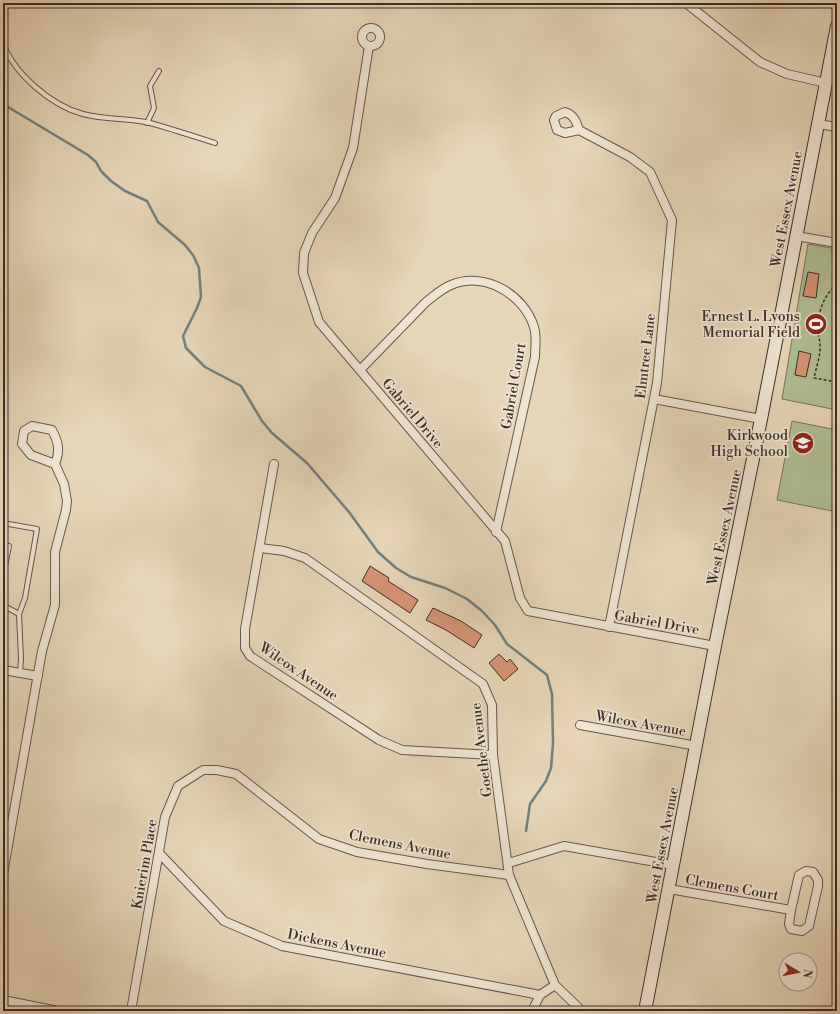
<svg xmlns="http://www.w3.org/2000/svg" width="840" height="1014" font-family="'Libre Bodoni',serif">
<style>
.pitch{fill:#afbe92;stroke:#76765d}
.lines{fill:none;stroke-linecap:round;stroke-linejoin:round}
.stream{stroke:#73807d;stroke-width:2.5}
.building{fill:#d69473;stroke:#3c2d28}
.lane-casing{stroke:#66574c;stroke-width:6}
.street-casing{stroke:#66574c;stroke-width:10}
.secondary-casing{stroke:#3c2d28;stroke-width:14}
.path{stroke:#3c2d28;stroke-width:1.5;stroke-dasharray:3 2;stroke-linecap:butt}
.lane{stroke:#efe4d0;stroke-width:4}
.street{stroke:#efe4d0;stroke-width:8}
.secondary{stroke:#efe4d0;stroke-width:12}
.labels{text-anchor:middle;stroke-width:3.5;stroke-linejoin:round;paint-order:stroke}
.street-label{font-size:14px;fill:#3c2d28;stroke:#efe4d0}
.poi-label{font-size:14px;fill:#3c2d28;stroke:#efe4d0;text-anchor:end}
</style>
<rect width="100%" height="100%" fill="#e6d5b6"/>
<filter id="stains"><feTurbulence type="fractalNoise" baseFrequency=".005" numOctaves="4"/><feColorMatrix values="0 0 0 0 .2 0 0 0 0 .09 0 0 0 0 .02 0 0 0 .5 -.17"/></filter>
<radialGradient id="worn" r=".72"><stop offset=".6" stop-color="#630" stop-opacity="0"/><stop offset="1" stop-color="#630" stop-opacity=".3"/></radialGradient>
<g class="pitch">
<polygon points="808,244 837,249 837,410 782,399"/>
<polygon points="792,421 837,430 837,512 777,500"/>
</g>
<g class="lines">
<polyline class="stream" points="3,104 88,155 96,162 101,171 111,181 125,191 147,201 158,222 185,245 193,255 199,268 201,297 197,308 183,336 186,348 205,367 241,386 262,421 272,433 307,463 349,512 378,552 396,568 411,577 445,588 467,599 482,611 495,625 507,644 547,675 552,694 553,744 551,768 546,781 530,804 526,831"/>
</g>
<g class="building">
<polygon points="808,272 819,274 816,298 803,296"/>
<polygon points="799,351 811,354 806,377 795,375"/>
<polygon points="370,566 389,578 388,581 418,600 410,613 362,581"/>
<polygon points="433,608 461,621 482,635 474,648 446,630 426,620"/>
<polygon points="499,654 507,662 510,659 518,669 504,681 489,663"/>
</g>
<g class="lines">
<g class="lane-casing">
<g id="lane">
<path d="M3,43c11,31 49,63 80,71 22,6 45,4 67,9 22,6 43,13 65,20"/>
<polyline points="147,123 154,108 150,86 159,71"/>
<polyline points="3,523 37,529 25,598 19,614 21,659 20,673"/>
<polyline points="3,545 9,546 3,577"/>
<polyline points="3,603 6,607 19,614"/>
</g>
</g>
<g class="street-casing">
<g id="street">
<polyline points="686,3 760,62 787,74 826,83"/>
<circle cx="371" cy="37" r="9"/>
<polyline points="369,46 353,148 335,198 312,233 304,253 303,273 319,322 505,541 520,598 528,611 715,646"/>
<polyline points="818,124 837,127"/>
<path d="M579,130l-14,3 -8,-3 -3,-10 2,-4 9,-4c9,3 11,9 14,18l51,27 20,15 22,48 -15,163 -48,244"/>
<polyline points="796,236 837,243"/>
<path d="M360,370l66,-68c8,-6 15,-13 25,-17 33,-14 73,9 83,42 3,10 1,20 1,30l-39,175"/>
<polyline points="654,399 761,419"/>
<path d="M32,426l20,4c7,13 8,21 3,34l-24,-9 -9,-11 2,-13z"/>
<polyline points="274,464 245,629 245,648 250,656 379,740 402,750 493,755"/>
<polyline points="260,548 284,551 305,558 483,684 492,705 493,755 509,875 555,985 582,1011"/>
<polyline points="3,670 38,676"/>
<polyline points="580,725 697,746"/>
<polyline points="160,854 224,921 282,946 540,995"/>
<polyline points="509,863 564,846 673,865"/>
<polyline points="3,874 42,651 55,605 55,552 66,510 67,501 64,484 55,464"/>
<polyline points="669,889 791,910 789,924 791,929 802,931 809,926 818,886 818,880 813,872 806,871 799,875 791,910"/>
<polyline points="3,1000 58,1011"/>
<polyline points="131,1011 165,817 178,786 203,770 217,770 236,774 319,839 357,852 427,864 509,875"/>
<polyline points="532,1011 540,995 555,985"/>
</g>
</g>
<g class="secondary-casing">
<polyline id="secondary" points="645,1011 715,646 761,419 837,26"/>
</g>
<path class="path" d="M837,284c-14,12 -20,30 -19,48 0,4 2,8 2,12 1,11 -4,24 -6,34l23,4"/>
<use href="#lane" class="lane"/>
<use href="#street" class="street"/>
<use href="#secondary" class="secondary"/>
</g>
<defs>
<g id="stadium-disc" transform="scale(1.15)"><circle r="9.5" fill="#8f2418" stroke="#efe4d0"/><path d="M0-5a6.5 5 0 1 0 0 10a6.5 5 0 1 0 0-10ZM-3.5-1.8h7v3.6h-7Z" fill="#fff"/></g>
<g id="school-disc" transform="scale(1.15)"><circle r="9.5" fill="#8f2418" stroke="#efe4d0"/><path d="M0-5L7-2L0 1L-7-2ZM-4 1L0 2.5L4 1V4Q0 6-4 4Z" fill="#fff"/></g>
</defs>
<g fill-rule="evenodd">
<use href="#stadium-disc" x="816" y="324"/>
<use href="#school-disc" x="803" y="443"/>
</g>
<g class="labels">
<g class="street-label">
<text transform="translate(786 209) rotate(-79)" y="5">West Essex Avenue</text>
<text transform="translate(645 356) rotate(-83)" y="5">Elmtree Lane</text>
<text transform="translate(513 386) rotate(-80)" y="5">Gabriel Court</text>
<text transform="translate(413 413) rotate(50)" y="5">Gabriel Drive</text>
<text transform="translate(724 527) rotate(-78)" y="5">West Essex Avenue</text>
<text transform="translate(657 622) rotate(10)" y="5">Gabriel Drive</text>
<text transform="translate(299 671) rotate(34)" y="5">Wilcox Avenue</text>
<text transform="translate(641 723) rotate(10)" y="5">Wilcox Avenue</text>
<text transform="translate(481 750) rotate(-97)" y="5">Goethe Avenue</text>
<text transform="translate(400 844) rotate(11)" y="5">Clemens Avenue</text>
<text transform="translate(662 845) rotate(-79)" y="5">West Essex Avenue</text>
<text transform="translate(144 864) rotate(-80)" y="5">Knierim Place</text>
<text transform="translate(732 887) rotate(10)" y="5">Clemens Court</text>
<text transform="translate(337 943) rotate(11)" y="5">Dickens Avenue</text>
</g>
<g class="poi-label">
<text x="800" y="321">Ernest L. Lyons<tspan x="800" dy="16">Memorial Field</tspan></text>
<text x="788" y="440">Kirkwood<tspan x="788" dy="16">High School</tspan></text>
</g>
</g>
<rect width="840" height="1014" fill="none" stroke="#e6d5b6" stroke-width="16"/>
<rect x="4" y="4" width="832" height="1006" fill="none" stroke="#3c2d28" stroke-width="2"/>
<rect x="8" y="8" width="824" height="998" fill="none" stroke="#3c2d28"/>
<g transform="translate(798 972) rotate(100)"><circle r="19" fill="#efe4d0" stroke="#a79b8d"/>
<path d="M0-3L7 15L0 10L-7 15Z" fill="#8f2418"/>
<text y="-6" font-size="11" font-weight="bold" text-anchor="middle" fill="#3c2d28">N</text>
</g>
<rect width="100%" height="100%" filter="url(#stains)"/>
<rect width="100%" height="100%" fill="url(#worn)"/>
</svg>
